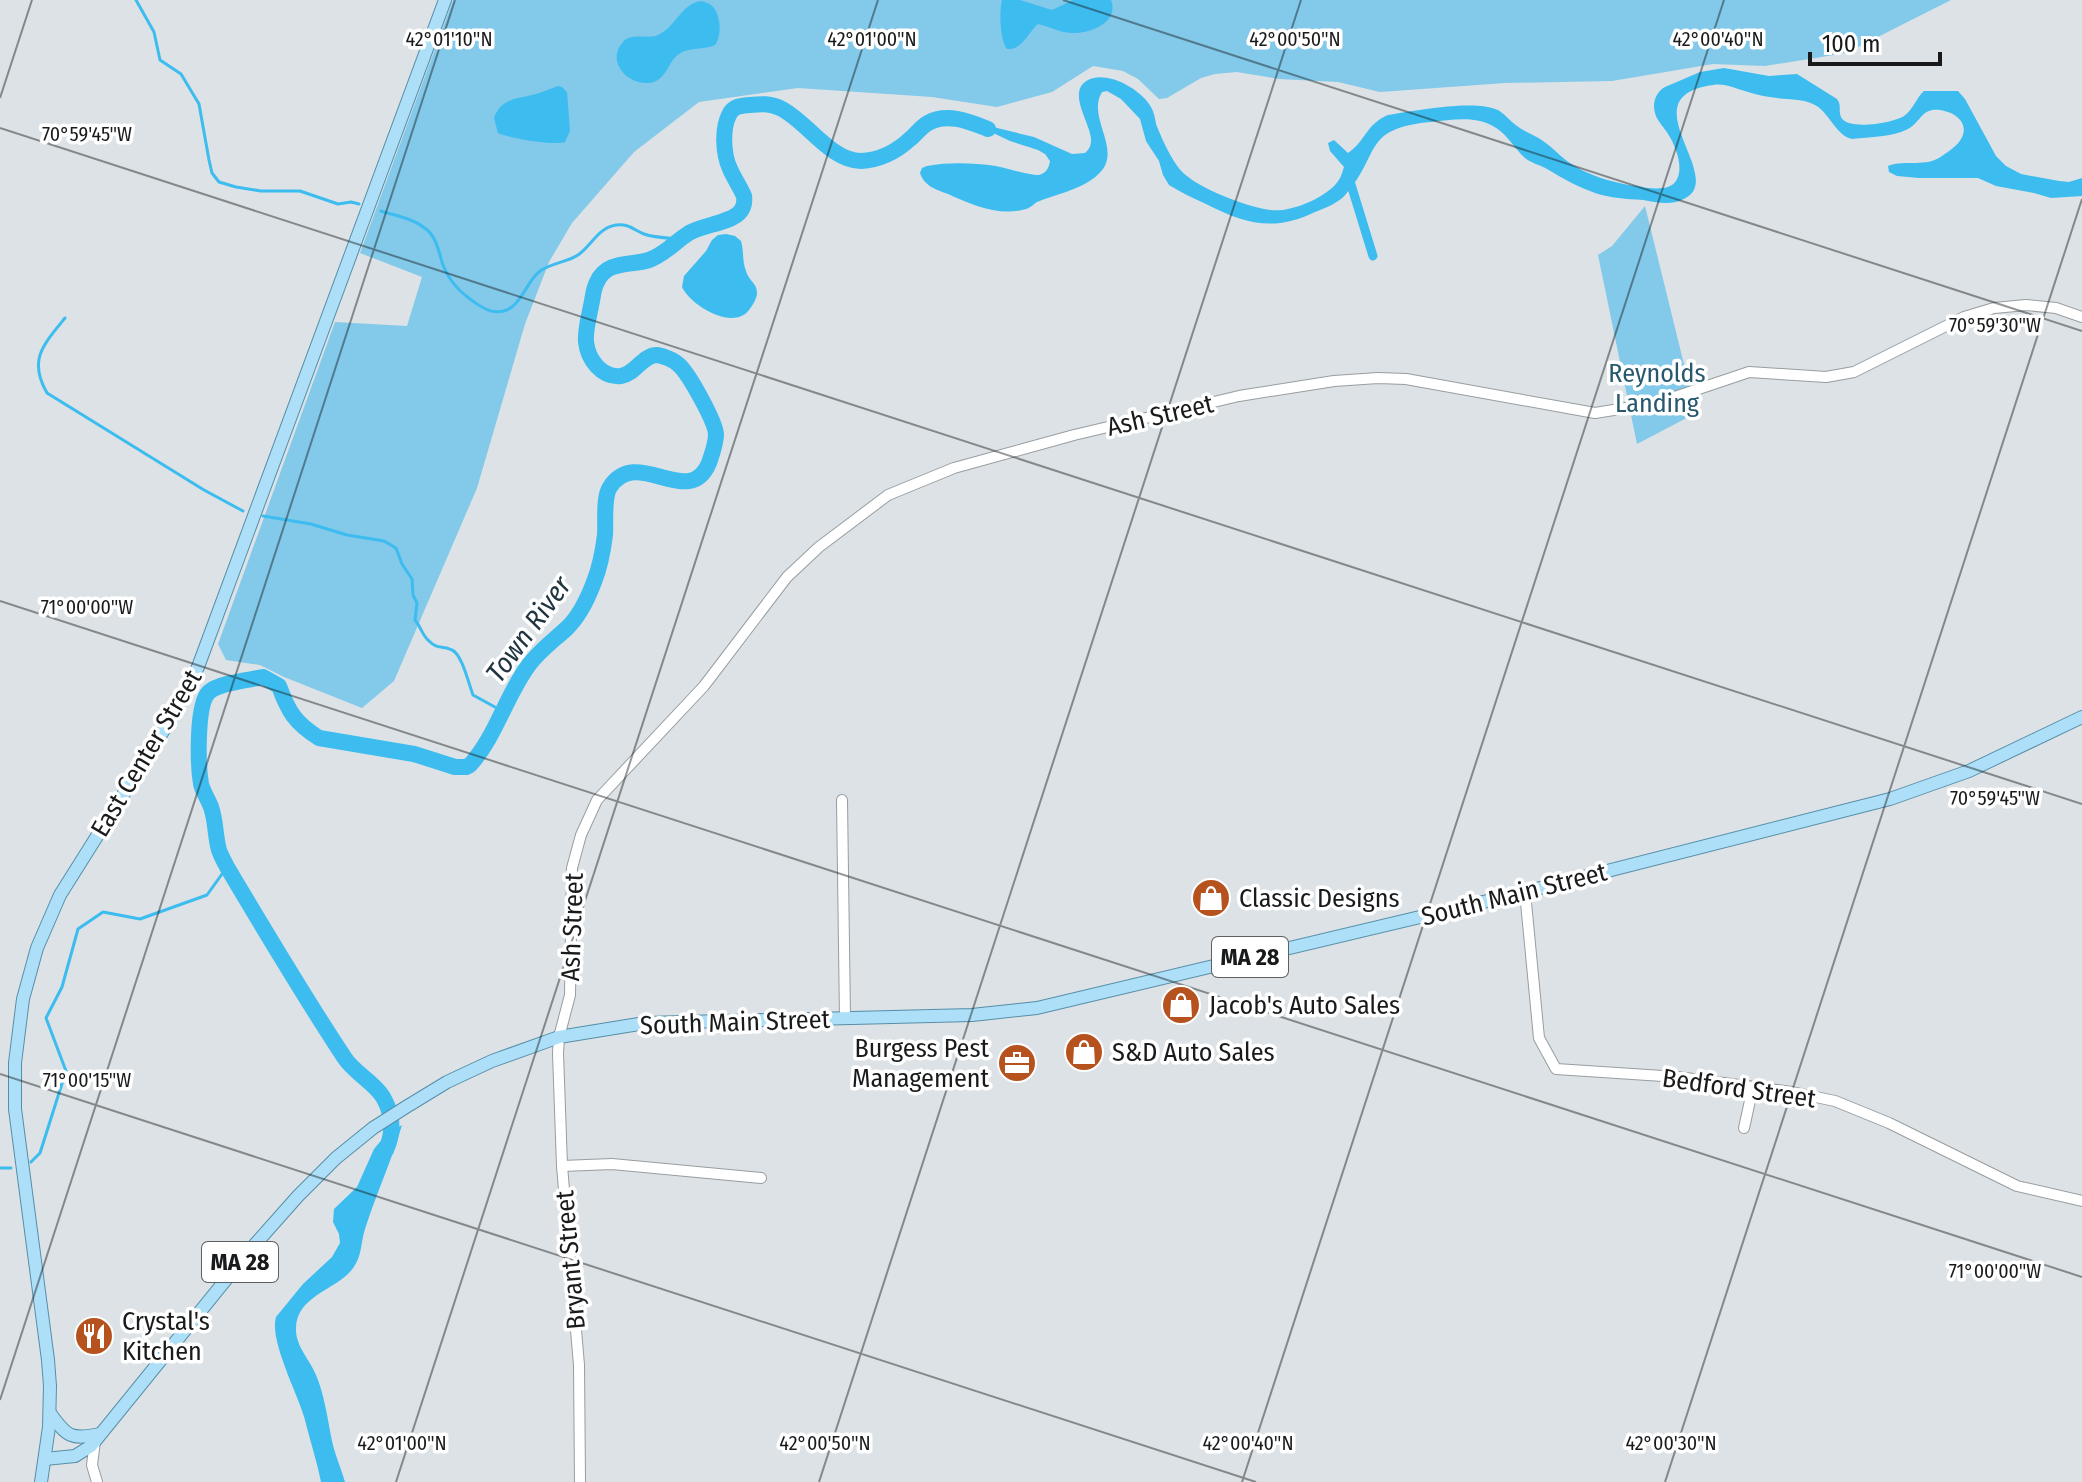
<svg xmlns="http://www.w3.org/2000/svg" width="2082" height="1482" font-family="'Fira Sans Condensed',sans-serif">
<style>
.green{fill:#82c9ea}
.water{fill:#3dbcef}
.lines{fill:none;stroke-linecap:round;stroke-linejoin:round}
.stream{stroke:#3dbcef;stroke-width:3}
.canal{stroke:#3dbcef;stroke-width:9}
.river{stroke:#3dbcef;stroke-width:16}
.minor-casing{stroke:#979da0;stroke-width:12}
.major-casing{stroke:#568ea8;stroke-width:14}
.minor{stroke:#fff;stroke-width:10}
.major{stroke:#ade0f8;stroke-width:12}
.ticks{fill:none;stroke:#181a1c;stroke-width:2;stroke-opacity:0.45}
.labels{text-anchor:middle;stroke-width:7;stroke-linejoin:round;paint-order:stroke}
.shield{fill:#fff;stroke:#5d5f60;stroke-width:2}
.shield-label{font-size:24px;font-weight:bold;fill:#181a1c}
.park-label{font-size:26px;fill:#27586e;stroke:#fff}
.street-label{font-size:26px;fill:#181a1c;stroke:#fff}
.poi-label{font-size:26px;fill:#181a1c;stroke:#fff;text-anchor:start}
.water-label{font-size:28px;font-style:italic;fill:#1f343e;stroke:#fff}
.ticks-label{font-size:20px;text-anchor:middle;fill:#181a1c;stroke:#fff;stroke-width:7;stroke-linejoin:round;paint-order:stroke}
</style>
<rect width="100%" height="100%" fill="#dce2e5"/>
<g class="green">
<polygon points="453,0 1951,0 1846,53 1765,66 1713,64 1612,81 1505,83 1380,92 1338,82 1279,79 1237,72 1215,74 1201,78 1167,98 1159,99 1138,79 1123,71 1093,66 1052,92 997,107 932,97 798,88 699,102 634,152 572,223 549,262 525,324 477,488 394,681 362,708 284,677 260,665 226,660 218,644 335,322 407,326 422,277 360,253"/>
<polygon points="1645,206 1696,413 1637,444 1598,255 1612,246"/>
</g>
<g class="water">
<path d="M1002,0h18l32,10 21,-10h38c8,21 -17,32 -35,33 -13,1 -26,-6 -38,-9 -10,8 -15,26 -31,25 -7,-9 -8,-37 -5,-49z"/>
<path d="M701,1c4,1 9,2 12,6 8,9 9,29 2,38 -10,5 -27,2 -36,9 -12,8 -12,27 -30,29 -23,2 -43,-23 -26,-41 9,-10 24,-2 35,-7 18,-8 23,-31 43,-34z"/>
<path d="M1724,68l45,8 28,-2 40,25c5,7 1,11 4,18 6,14 53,6 63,-1 9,-6 12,-18 20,-25h34l7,8 31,57 10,10 15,8 38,7 10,1 13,-4v18l-31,2 -17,-5 -38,-7 -18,-8h-59l-22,-2 -8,-4 -1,-6c18,-7 38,2 54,-10 6,-4 16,-11 19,-17 11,-19 -13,-31 -29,-29 -11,2 -14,14 -24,19 -16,8 -38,8 -56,10 -17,-4 -23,-28 -39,-35 -12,-6 -24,-4 -36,-6 -10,-1 -20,-3 -29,-6 -12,-3 -22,-9 -35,-7 -90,12 23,98 -34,116 -11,4 -25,1 -36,-1 -16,-1 -33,-2 -48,-7 -17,-6 -33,-15 -48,-24 -7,-4 -16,-6 -22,-11 -12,-11 -19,-26 -34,-33 -18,-9 -40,-5 -60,-3 -69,6 -50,32 -85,72 -7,9 -21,14 -31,18 -41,20 -70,12 -109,-8 -13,-6 -26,-12 -37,-19l-6,-10 -4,-14 -13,-20 -6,-22 -19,-20 -14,-8 -5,1c-15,24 17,54 1,77 -9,12 -24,18 -37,23 -9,3 -20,6 -29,10 -3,2 -7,6 -11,7 -26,8 -54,-4 -78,-15 -11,-4 -24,-8 -28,-21l2,-5 5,-2c23,-4 46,-3 69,0 9,2 37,10 43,9 8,-2 10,-8 11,-14l-5,-7 -7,-4 -28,-9 -42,-20 66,16 38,17 13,-1c4,-4 5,-5 6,-11 2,-16 -26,-50 -3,-62 19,-10 53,9 63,27 3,5 4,11 5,17 6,15 18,43 31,52 17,14 62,32 84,34 20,3 60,-14 69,-32 1,-1 4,-11 4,-11l-14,-16 -2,-8 6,-3 14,13c17,-11 18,-29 40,-38 26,-4 86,-16 110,-5 7,4 12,11 19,16 8,6 18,9 26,15 9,6 16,14 24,20 19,14 46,22 69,25 11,2 26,5 36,-1 15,-11 4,-39 -4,-51 -4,-7 -11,-13 -13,-21 -3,-10 1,-21 10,-26l35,-15z"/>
<path d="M558,86l4,1 5,5 3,39 -5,11c-11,4 -57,-4 -67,-9l-4,-15c7,-19 21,-19 38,-23 9,-2 17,-6 26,-9z"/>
<path d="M726,234l9,2 6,5c3,10 1,20 5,30 2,9 11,12 11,22 0,5 -4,12 -8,17 -16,21 -58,-4 -67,-23l2,-11 22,-25 6,-11 6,-5z"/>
<path d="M402,1125c-10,35 -26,69 -37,104 -4,12 -3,25 -10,36 -14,25 -61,29 -59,66 1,17 14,29 20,44 8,18 12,46 16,66 3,14 9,27 13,41h-24c-4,-21 -11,-41 -16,-62 -7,-26 -36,-79 -29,-103l27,-33 29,-27 8,-14 -1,-9 -6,-12 1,-13 23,-22 17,-38 11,-13z"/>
</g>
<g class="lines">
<g class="stream">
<polyline points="136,0 154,32 160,60 181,74 199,104 209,160 212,173 219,182 236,187 261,191 300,191 338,204 351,202 359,204"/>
<path d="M381,211c15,5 32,7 45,18 8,6 11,16 14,26 4,18 15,33 30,44 7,5 13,10 21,12 29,6 32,-27 49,-40 11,-8 28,-9 38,-16 14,-10 20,-27 38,-30 12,-2 18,5 28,9 11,4 25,4 36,5"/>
<path d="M65,318c-22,27 -37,42 -18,75l157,97 39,21"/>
<path d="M263,516l48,8 36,11 37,6 12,7 6,16 10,15 1,16 4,8 -2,17c6,7 7,15 14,21 9,9 13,4 23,9 10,4 17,35 21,45l31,17"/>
<polyline points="31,1162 40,1153 66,1071 46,1018 62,987 78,929 103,912 140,919 207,895 227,867"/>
<polyline points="0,1168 11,1168"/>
</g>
<polyline class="canal" points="1349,178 1373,256"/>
<path class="river" d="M386,1150c8,-18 7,-36 -3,-53 -9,-15 -29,-24 -39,-40 -41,-62 -79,-126 -117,-190 -3,-6 -6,-11 -8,-17 -4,-14 -3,-29 -8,-43 -3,-8 -8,-15 -10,-23 -3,-18 -5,-80 8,-92 9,-9 41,-12 54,-15l16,9c9,25 16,37 40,52l95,16 41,13h11l4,-2c26,-29 35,-67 58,-99 11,-15 25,-25 38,-37 13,-12 22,-31 28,-47 6,-15 9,-31 11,-47 1,-12 -2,-38 5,-48 27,-42 79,24 99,-24 3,-9 7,-19 7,-29 -1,-13 -27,-60 -37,-69 -5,-5 -15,-9 -22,-10 -14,0 -22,19 -36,21 -20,2 -33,-17 -35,-34 -1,-12 3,-25 5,-36 2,-8 2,-17 6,-24 10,-22 33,-16 52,-22 15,-5 27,-19 40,-27 14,-8 40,-10 50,-20 5,-5 6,-10 5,-17 -4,-9 -10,-18 -14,-27 -7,-15 -8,-40 -1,-54 4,-9 11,-9 20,-10 11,-1 21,-2 31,3 26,12 50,53 81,53 19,-1 35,-9 49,-22 6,-5 12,-13 18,-16 19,-11 42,-1 60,6"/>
<g class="minor-casing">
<g id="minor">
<polyline points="842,800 845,1018"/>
<polyline points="1525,892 1539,1038 1556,1069 1678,1077 1792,1092 1835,1101 1889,1123 2017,1186 2082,1201"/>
<polyline points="1744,1128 1753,1087"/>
<polyline points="562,1166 612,1164 761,1178"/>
<polyline points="95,1441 92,1465 97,1482"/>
<polyline points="580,1482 579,1365 562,1166 558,1053 559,1037 570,995 572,868 581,835 597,800 704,686 787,577 819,547 888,495 954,468 1074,435 1239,396 1334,381 1378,378 1406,379 1595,413 1657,403 1749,372 1826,377 1854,372 1964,317 1994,308 2026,305 2056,308 2082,317"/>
</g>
</g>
<g class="major-casing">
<g id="major">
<path d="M50,1413c17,24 21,27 50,21"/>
<polyline points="45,1459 75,1456 91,1446 250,1250 298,1196 336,1158 373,1128 406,1107 447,1082 492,1061 559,1037 645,1023 972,1015 1037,1008 1525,892 1890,799 1969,771 2082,717"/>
<polyline points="41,1482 49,1427 50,1386 48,1360 15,1109 15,1063 23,999 37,948 60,895 172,717 198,667 445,0"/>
</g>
</g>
<use href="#minor" class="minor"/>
<use href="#major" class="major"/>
</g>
<path class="ticks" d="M1063,0l1019,331M0,98l32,-98M0,128l2082,676M0,601l2082,676M0,1074l1256,408M0,1400l455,-1400M396,1482l482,-1482M819,1482l482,-1482M1242,1482l482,-1482M1665,1482l417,-1283"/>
<defs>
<g id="shop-disc" transform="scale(2)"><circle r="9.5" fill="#b6521d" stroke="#fff"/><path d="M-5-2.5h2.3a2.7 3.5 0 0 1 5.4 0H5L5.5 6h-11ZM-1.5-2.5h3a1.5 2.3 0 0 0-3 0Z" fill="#fff"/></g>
<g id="office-disc" transform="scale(2)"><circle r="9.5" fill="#b6521d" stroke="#fff"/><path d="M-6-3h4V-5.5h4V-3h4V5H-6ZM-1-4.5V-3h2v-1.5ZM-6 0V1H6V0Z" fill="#fff"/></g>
<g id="restaurant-disc" transform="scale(2)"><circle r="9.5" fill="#b6521d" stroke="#fff"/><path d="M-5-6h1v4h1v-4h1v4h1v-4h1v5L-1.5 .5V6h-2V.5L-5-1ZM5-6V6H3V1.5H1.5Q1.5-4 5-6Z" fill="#fff"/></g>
</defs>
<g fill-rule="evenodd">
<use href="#shop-disc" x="1211" y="898"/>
<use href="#shop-disc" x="1181" y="1005"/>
<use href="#shop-disc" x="1084" y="1052"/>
<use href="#office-disc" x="1017" y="1063"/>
<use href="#restaurant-disc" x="94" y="1336"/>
</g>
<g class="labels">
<g class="shield">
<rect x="1212" y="937" width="76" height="40" rx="6"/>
<rect x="202" y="1242" width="76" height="40" rx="6"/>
</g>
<g class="shield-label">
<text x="1250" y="965">MA 28</text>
<text x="240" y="1270">MA 28</text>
</g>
<g class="park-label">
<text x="1657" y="382">Reynolds<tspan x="1657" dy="30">Landing</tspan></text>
</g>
<g class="street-label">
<text transform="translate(1160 415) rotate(-13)" y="9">Ash Street</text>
<text transform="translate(146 753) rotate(-59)" y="9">East Center Street</text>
<text transform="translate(1514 894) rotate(-14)" y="9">South Main Street</text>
<text transform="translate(572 927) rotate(-88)" y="9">Ash Street</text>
<text transform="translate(735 1022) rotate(-2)" y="9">South Main Street</text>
<text transform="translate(1739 1088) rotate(8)" y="9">Bedford Street</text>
<text transform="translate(570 1260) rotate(-95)" y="9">Bryant Street</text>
</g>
<g class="poi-label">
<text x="1239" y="907">Classic Designs</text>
<text x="1209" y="1014">Jacob's Auto Sales</text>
<text x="989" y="1057" text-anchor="end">Burgess Pest<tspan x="989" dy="30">Management</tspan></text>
<text x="1112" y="1061">S&amp;D Auto Sales</text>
<text x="122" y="1330">Crystal's<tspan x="122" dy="30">Kitchen</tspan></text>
</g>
<g class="water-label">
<text transform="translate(528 629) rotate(-54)" y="10">Town River</text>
</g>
</g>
<g class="ticks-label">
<text x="449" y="46">42°01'10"N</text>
<text x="872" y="46">42°01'00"N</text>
<text x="1295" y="46">42°00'50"N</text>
<text x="1718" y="46">42°00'40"N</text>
<text x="87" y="141">70°59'45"W</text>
<text x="1995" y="332">70°59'30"W</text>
<text x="87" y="614">71°00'00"W</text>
<text x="1995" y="805">70°59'45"W</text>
<text x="87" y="1087">71°00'15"W</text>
<text x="1995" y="1278">71°00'00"W</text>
<text x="402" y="1450">42°01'00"N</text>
<text x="825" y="1450">42°00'50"N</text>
<text x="1248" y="1450">42°00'40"N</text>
<text x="1671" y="1450">42°00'30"N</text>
</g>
<path d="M1810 52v12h130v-12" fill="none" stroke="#181a1c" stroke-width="4"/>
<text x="1822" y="52" font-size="24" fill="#181a1c" stroke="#ffffff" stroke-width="6" paint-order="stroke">100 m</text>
</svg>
